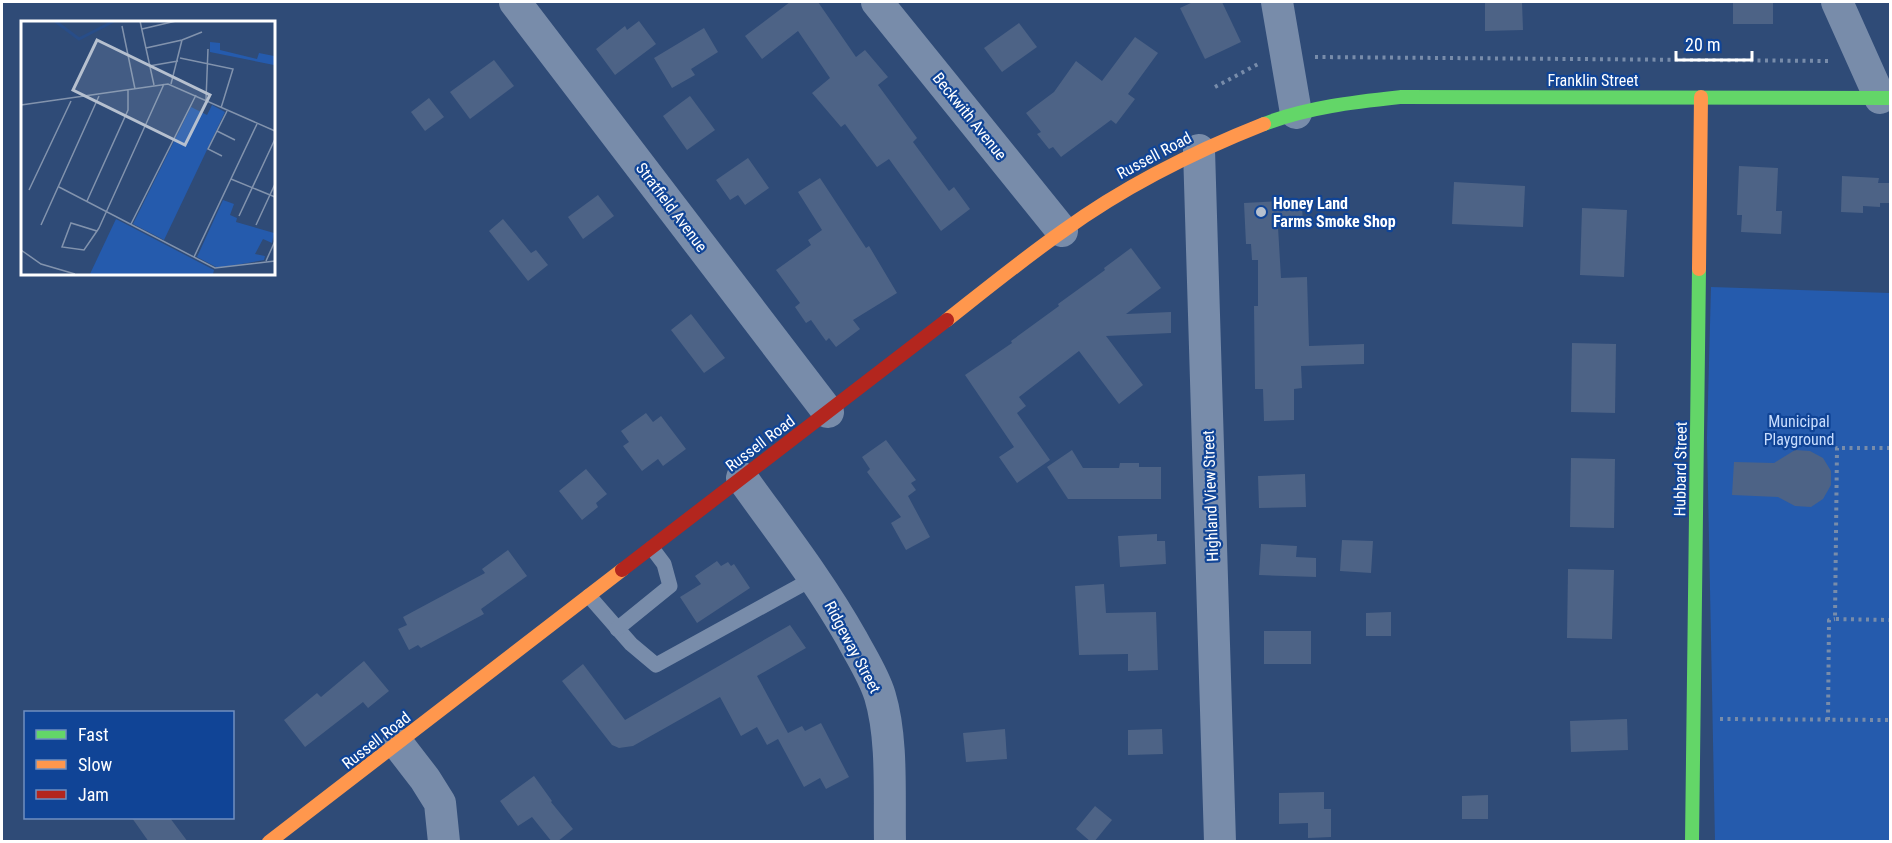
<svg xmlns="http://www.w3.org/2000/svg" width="1892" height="843" font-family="'Roboto Condensed',sans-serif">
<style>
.green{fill:#255bad}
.building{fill:#4d6386}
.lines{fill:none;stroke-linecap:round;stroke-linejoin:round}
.path{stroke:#788caa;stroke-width:4;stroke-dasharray:3 4.5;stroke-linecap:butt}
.lane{stroke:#788caa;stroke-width:15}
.street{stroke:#788caa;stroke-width:32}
.fast{stroke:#63d668;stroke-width:14}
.slow{stroke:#ff974d;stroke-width:14}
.jam{stroke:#b3261e;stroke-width:14}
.poi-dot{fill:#b6c0cf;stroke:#104496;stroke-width:2}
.labels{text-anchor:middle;stroke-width:4.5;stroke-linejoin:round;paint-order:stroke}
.street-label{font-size:16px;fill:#fff;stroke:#104496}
.poi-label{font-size:16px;font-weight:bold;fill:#fff;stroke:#104496;text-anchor:start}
.park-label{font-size:16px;fill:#c8ddfe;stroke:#104496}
.inset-river{fill:none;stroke:#284d88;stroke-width:3}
.inset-road{fill:none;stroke:#8293ad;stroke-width:1.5}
.view{fill:#b6c0cf;fill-opacity:0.15;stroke:#b6c0cf;stroke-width:3}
.inset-edge{fill:none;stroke:#fff;stroke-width:3}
</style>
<rect width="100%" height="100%" fill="#2f4b77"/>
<polygon class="green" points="1711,287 1890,293 1890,841 1715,841 1707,438"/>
<g class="building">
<polygon points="790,2 818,2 856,57 865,50 888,77 878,85 917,138 913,142 949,191 954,187 970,209 941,231 889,159 877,167 845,124 841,127 812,93 830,78 798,31 762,59 745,36"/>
<polygon points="1193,2 1222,2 1241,42 1205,59 1180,8"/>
<polygon points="1485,2 1522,2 1523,30 1485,31"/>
<rect x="1733" y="2" width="40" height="22"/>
<polygon points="639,21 656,44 615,75 596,49 625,26 627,30"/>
<polygon points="1019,23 1037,47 1002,72 984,48"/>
<polygon points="704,28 718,52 691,69 695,75 672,88 654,58"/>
<polygon points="1135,37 1158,53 1128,94 1135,99 1116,124 1111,120 1061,157 1053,147 1049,149 1037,134 1041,132 1026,113 1054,92 1076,61 1102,81"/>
<polygon points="494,60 514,86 470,119 450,92"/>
<polygon points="690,96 715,130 687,150 663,116"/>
<polygon points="429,98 444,117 425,131 411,112"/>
<polygon points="748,158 769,188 745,205 738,195 730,200 716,180"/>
<polygon points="1739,166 1778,168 1776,211 1782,211 1781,234 1741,232 1742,215 1737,215"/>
<polygon points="1842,176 1879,178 1878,183 1890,183 1890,203 1880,203 1880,207 1863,206 1863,213 1841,212"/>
<polygon points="820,178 866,248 869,246 897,293 853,320 860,329 836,347 829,338 826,341 811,320 806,323 795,307 800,303 776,270 811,245 808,240 822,230 798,192"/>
<polygon points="1454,182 1525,186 1523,227 1452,224"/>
<polygon points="598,195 614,216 583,239 568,217"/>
<polygon points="1279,201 1279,207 1302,206 1303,225 1278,227 1281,278 1307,277 1309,346 1364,344 1364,364 1301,366 1302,388 1294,389 1294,420 1264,421 1263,389 1255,389 1254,306 1258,306 1258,260 1252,260 1251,244 1246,244 1244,203"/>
<polygon points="1582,208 1627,210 1624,277 1580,275"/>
<polygon points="503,219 531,253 536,250 548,265 528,281 489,231"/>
<polygon points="1131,248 1161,288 1126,314 1171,312 1171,333 1106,336 1143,385 1119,404 1079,351 1019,397 1026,406 1017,413 1050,460 1017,483 999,457 1014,447 965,375 1012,343 1011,341 1059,306 1058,304 1105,270 1104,268"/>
<polygon points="691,314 725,358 704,373 671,330"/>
<polygon points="1572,343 1616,344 1615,413 1571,412"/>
<polygon points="646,413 653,422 661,416 686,449 663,466 658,459 642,471 623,446 629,442 621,431"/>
<polygon points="886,440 916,480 911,483 916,490 908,496 930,537 906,550 891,523 901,517 867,472 870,469 862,457"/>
<polygon points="1072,450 1083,468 1119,468 1120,463 1139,463 1139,467 1161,467 1161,499 1068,499 1047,467"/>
<polygon points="1795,450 1810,451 1823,458 1831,471 1831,485 1823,499 1811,507 1795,506 1778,497 1732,495 1734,462 1774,463"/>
<polygon points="1571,458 1615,459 1614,528 1570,527"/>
<polygon points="586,469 607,494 596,503 598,507 582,520 559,491"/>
<polygon points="1305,474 1306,507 1259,508 1258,476"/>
<polygon points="1157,534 1157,541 1165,541 1166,564 1120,567 1118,536"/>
<polygon points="1342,540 1373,541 1371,573 1340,571"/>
<polygon points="1261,544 1297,546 1296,557 1316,558 1316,577 1259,575"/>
<polygon points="508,550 527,576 481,609 484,614 421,648 418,645 409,650 398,629 407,625 403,617 485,573 482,569"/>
<polygon points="717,561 721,566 728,562 731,566 734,564 750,588 697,623 680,597 701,584 695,576"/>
<polygon points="1568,569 1614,570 1612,639 1567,638"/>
<polygon points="1104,584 1106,613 1156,612 1158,670 1128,671 1128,654 1079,655 1075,586"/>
<polygon points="1391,612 1391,636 1366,636 1366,613"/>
<polygon points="790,625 806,648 757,676 788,733 802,726 805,731 821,723 849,777 826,789 820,778 804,787 778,739 767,745 757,727 741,736 720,697 633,746 619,748 612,745 562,681 583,664 625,720"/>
<rect x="1264" y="631" width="47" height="33"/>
<polygon points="364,661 389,691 368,708 363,702 305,747 284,720 317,693 321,697"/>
<polygon points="1627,719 1628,750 1571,752 1570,721"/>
<polygon points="1005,729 1007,759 966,762 963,733"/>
<polygon points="1162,729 1163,754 1128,755 1128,730"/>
<polygon points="534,776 552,801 551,802 573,829 557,842 552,842 532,817 518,826 500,801"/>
<polygon points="1324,792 1324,809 1331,809 1331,837 1308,838 1308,823 1279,824 1279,793"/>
<polygon points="1488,795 1488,819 1462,819 1462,796"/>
<polygon points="1095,806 1112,820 1094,842 1091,842 1076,829"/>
<polygon points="132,818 170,818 188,842 149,842"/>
</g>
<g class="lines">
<g class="path">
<polyline points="1315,57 1832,61"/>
<polyline points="1215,87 1260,63"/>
<polyline points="1890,448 1837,448 1835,619 1890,620"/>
<polyline points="1720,719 1890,720"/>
<polyline points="1828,720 1829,620 1835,619"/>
</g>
<g class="lane">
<polyline points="589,596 631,644 656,665 814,578"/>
<polyline points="617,629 670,586 664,564 652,548"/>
</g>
<g class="street">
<polyline points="515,2 828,412"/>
<polyline points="877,2 1062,231"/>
<polyline points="1277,2 1296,113"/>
<polyline points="1837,2 1880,98"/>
<polyline points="1199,150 1220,842"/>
<path d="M742,478c38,53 78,104 110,161 10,19 22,37 28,57 13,43 9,101 10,146"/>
<polyline points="398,744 425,779 440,803 444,842"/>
</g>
<g class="fast">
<path d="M1264,124c44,-17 91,-22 137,-27l489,1"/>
<polyline points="1692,842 1699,269"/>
</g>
<g class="slow">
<polyline points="1699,269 1701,97"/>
<path d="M947,320c38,-30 76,-61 116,-89 62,-45 130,-79 201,-107"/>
<polyline points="269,842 622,570"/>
</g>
<polyline class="jam" points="622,570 947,320"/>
</g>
<circle class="poi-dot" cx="1261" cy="212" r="6"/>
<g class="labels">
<g class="street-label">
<text x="1593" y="86">Franklin Street</text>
<text transform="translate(970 116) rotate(51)" y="6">Beckwith Avenue</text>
<text transform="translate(1154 155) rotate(-28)" y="6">Russell Road</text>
<text transform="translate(672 207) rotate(53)" y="6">Stratfield Avenue</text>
<text transform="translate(760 443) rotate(-37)" y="6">Russell Road</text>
<text transform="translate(1680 469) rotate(-89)" y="6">Hubbard Street</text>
<text transform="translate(1210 496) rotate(-92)" y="6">Highland View Street</text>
<text transform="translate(853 647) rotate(62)" y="6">Ridgeway Street</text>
<text transform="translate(376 740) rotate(-38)" y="6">Russell Road</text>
</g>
<g class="poi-label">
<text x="1273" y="209">Honey Land<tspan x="1273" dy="18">Farms Smoke Shop</tspan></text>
</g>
<g class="park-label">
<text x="1799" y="427">Municipal<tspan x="1799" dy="18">Playground</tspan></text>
</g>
</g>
<g transform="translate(21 21)">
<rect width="254" height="254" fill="#2f4b77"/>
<path d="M189,21l10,1v7l37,9 2,-6 15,3v9l-64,-13zM191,84l13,7 -61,128 -31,-16 58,-117 16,8zM202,179l11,4 -4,11 7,3 -1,4 38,11 -2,10 -9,-4 -8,15 10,2 -1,4 -46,8 -21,-11zM95,198l98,51 -1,4h-123z" fill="#255bad"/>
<path class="inset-river" d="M34,0l24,18 35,-18"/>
<path class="inset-road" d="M119,0l14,64M101,5l13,63M121,8l34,-8M125,27l36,-8 20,-8 -15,6M159,37l53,11 -12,39M128,45l29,-5M150,63l11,-44M185,79l2,-51M0,84l147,-21 107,47M196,110l18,9M201,135l-14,-7 19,-38M210,158l44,18M38,166l156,81 60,-7M8,169l42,-89M66,180l41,-91v-20M218,195l36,-77M110,203l65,-129M20,204l58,-129M235,204l19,-41M76,210l-13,19 -22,-3 9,-24 26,8 2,-3 65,-144M0,229l20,14 34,10M173,236l63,-133M245,240l9,-20"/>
<path class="view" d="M76,19l113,55 -25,50 -112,-55z"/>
<rect width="254" height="254" class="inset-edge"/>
</g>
<rect width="1892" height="843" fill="none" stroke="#ffffff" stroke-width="6"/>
<rect x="24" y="711" width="210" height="108" fill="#104496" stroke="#708fc0" stroke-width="1.5"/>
<rect x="36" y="730" width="30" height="9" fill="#63d668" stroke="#708fc0" stroke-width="1.5"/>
<text x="78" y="741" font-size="18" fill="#ffffff">Fast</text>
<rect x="36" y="760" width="30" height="9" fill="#ff974d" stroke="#708fc0" stroke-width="1.5"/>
<text x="78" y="771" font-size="18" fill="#ffffff">Slow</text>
<rect x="36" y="790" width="30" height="9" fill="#b3261e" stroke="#708fc0" stroke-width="1.5"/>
<text x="78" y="801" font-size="18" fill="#ffffff">Jam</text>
<path d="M1676 51v9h76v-9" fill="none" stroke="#ffffff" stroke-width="3"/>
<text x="1685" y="51" font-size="18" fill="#ffffff" stroke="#104496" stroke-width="4.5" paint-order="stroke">20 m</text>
</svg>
